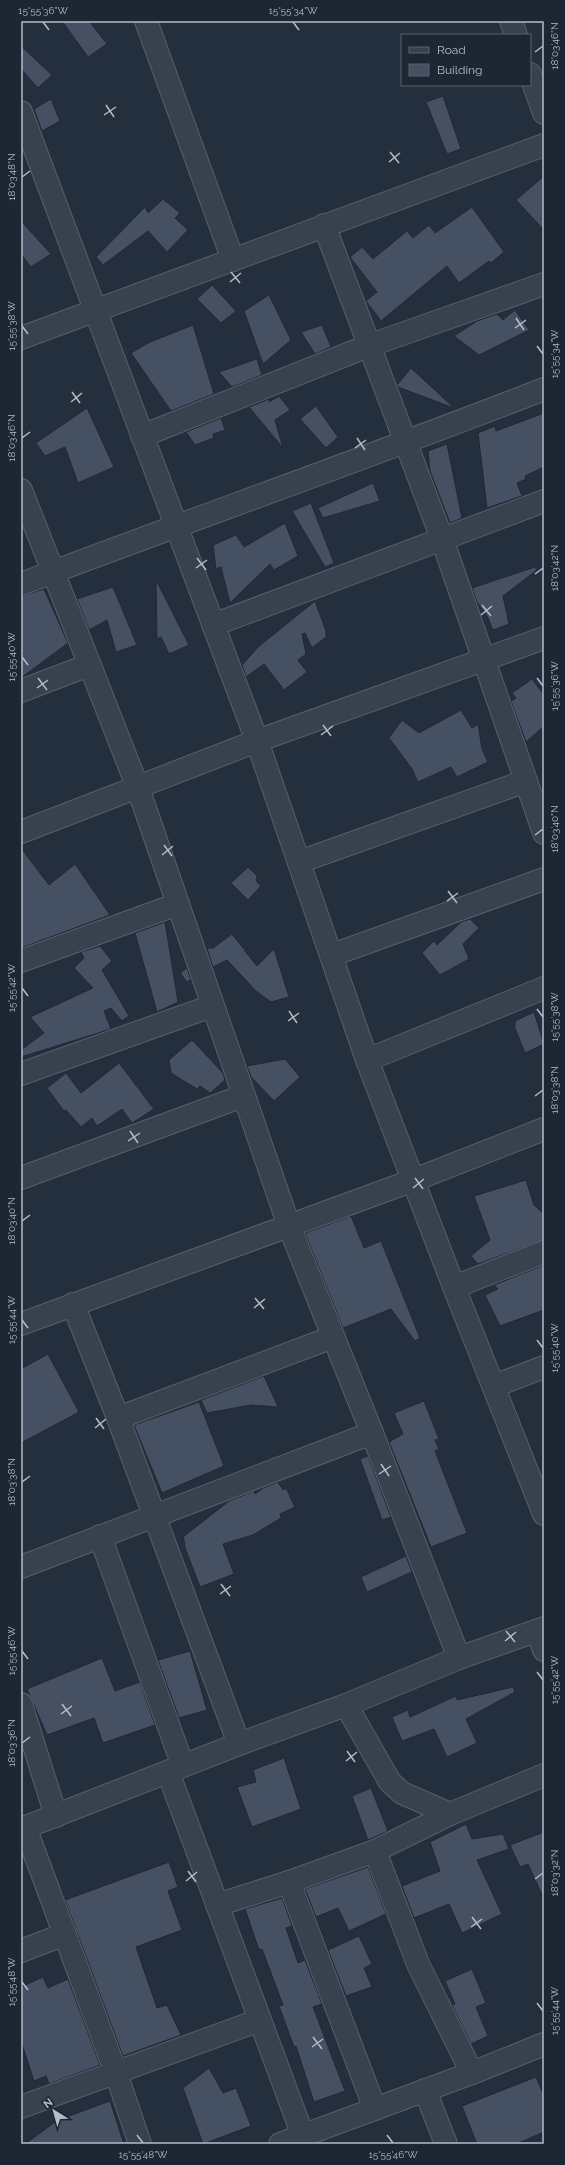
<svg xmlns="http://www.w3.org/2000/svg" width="565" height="2165" font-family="Raleway,sans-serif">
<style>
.building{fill:#455162;stroke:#1f2835}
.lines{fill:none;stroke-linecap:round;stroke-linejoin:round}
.minor-casing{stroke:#565f6c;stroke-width:24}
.tertiary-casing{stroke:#565f6c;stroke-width:24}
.minor{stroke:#38414e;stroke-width:22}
.tertiary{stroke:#38414e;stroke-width:22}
.ticks{fill:none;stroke:#b4bcc9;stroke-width:1.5}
.neatline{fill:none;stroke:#b4bcc9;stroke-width:1.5}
.ticks-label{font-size:10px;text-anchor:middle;fill:#b4bcc9}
</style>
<rect width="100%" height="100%" fill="#242f3e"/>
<g class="building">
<polygon points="62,21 89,21 107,44 88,57"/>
<polygon points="21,46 52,75 38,88 21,69"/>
<polygon points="443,96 461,149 447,154 426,102"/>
<polygon points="51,99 60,121 42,131 34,109"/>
<polygon points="544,176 544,230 516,200"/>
<polygon points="163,199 180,213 175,218 188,230 167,252 148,231 103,265 96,257 145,207 148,213"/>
<polygon points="472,207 504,252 491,263 489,261 459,283 447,266 381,321 366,301 377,292 350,257 362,247 373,259 407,231 413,238 429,225 435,233"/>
<polygon points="21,221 51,254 31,267 21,254"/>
<polygon points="212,285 236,311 221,323 197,299"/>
<polygon points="269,295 291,340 263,364 244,311"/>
<polygon points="515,310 529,330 479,355 454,336 477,321 497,314 503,320"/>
<polygon points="193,325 214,394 171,411 131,353 150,342"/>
<polygon points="322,325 331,347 315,354 301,332"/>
<polygon points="257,359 262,375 232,387 219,372"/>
<polygon points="411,368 452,406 451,407 398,387 397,385"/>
<polygon points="279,396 290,410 275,420 283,448 249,407 269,399 269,402"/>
<polygon points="316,406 338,437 326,448 300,419"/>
<polygon points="87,408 114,467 78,483 65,447 45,456 36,443"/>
<polygon points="544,413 544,467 525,476 526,479 517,483 522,496 487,508 478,433 495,426 496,431"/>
<polygon points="221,418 225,430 213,434 214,438 195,445 186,432"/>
<polygon points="447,444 462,518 450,523 430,471 428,451"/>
<polygon points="373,483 380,501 323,518 318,508"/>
<polygon points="311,503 334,563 325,567 292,511"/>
<polygon points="285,523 298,556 274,570 270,564 230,603 221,567 216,569 213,545 236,535 244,547"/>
<polygon points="535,567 537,570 503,596 509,624 493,630 487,616 477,602 472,588"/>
<polygon points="156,580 189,645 169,654 161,637 157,639"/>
<polygon points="113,587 137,645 116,652 107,620 89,630 77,599"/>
<polygon points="44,589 68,643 21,678 21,596"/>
<polygon points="315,601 326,631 326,637 312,648 305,633 302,634 306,654 298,660 307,672 284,690 264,664 246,677 242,665 258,647"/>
<polygon points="532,679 544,695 544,726 526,742 511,701 516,698 512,693"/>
<polygon points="461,710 472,728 478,724 482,749 488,762 457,777 451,767 418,782 412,769 389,738 402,720 419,733"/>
<polygon points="21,848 49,885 75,864 110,915 21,948"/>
<polygon points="248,867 257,876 256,881 261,886 248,900 231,883"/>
<polygon points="470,919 479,928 463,944 469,959 440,975 422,953 434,941 437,945 461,922"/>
<polygon points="165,922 178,1002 157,1012 135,933"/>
<polygon points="232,934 243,948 248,948 244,950 257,966 274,949 289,997 271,1002 256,991 227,960 213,967 207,948 213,948"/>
<polygon points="100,946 112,961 102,970 129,1016 122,1021 111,1008 104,1011 111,1029 21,1057 21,1050 44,1033 30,1017 93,988 74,968 84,958 81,952"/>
<polygon points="187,968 191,980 187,982 180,973"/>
<polygon points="534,1012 544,1044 525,1053 515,1028 515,1021"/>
<polygon points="192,1040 223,1073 225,1080 210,1093 200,1086 197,1089 171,1073 169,1060"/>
<polygon points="285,1059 300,1077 274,1101 251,1077 247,1066"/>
<polygon points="119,1063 154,1109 132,1123 122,1109 97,1126 92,1118 81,1127 66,1110 64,1111 47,1088 66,1073 81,1093"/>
<polygon points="526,1180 534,1205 544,1214 544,1240 478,1264 471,1256 490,1240 474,1196"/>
<polygon points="351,1216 364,1248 381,1241 420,1338 415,1341 391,1309 343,1328 305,1233"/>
<polygon points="544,1265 544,1310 500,1326 485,1295 498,1289 494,1285"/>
<polygon points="48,1354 79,1412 21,1443 21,1369"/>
<polygon points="264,1376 278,1407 251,1405 207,1413 201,1400"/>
<polygon points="424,1401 439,1439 435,1440 439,1449 435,1451 467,1533 431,1547 389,1442 403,1434 394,1413"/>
<polygon points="199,1402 224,1466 162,1493 134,1425"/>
<polygon points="368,1456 391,1517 382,1520 360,1459"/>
<polygon points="278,1482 283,1490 286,1488 295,1507 280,1514 281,1518 253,1535 223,1544 234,1574 200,1587 184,1545 185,1544 183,1537 229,1501 254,1491 255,1494 263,1488"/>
<polygon points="406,1556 412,1572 367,1592 361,1577"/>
<polygon points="190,1651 207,1710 179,1718 158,1660"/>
<polygon points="102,1658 115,1691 140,1682 155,1725 103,1743 94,1718 47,1735 27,1689"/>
<polygon points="513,1687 515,1692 466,1719 477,1743 447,1757 434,1729 402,1741 392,1717 408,1710 410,1717 456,1696 457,1700"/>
<polygon points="284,1758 301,1809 252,1827 237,1787 256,1782 253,1770"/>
<polygon points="371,1788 388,1831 368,1840 352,1796"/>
<polygon points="466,1824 472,1839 503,1834 509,1849 477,1860 502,1914 462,1933 449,1904 414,1918 402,1886 440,1871 430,1842"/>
<polygon points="544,1832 544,1899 528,1864 520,1867 510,1845"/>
<polygon points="169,1862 178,1887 168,1891 182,1930 136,1947 157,2008 167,2005 181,2035 123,2056 65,1900"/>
<polygon points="368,1867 386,1914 349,1931 338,1908 316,1917 305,1889"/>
<polygon points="282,1898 292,1926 286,1928 298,1963 305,1960 322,2004 313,2007 345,2091 314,2102 296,2046 294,2047 279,2006 283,2005 262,1949 259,1950 245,1909"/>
<polygon points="359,1936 372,1964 364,1968 372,1987 346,1996 328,1950"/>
<polygon points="472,1969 486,2003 476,2007 488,2036 471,2044 452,2005 455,2004 445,1981"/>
<polygon points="43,1977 48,1988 68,1979 100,2065 49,2084 46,2076 34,2081 21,2041 21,1987"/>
<polygon points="209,2068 223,2093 236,2088 251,2126 203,2144 183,2088"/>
<polygon points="536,2077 544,2096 544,2132 516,2144 477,2144 462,2106"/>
<polygon points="110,2101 124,2144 25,2144 58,2120"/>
</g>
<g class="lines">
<g class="minor-casing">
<g id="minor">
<polyline points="146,21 233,260"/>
<polyline points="511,21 516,35"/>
<polyline points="530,74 544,113"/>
<polyline points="21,112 257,741 367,1060 454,1287 544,1514"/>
<polyline points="324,225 442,539 544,833"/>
<polyline points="21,338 544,145"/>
<polyline points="142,436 368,346 544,284"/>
<polyline points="21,490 138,788 289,1226 372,1433 459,1658"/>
<path d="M21,584c174,-66 350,-127 523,-195"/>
<polyline points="213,625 544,501"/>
<polyline points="21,691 89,665"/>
<polyline points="21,832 257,741 544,638"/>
<polyline points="299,862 526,781"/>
<polyline points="332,955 544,879"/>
<polyline points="21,961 178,904"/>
<polyline points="367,1060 544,988"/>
<polyline points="21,1074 212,1006"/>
<polyline points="21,1178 243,1096"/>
<polyline points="454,1287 544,1252"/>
<polyline points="73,1304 118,1418 239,1744"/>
<polyline points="21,1324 414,1180 544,1129"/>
<polyline points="494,1386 544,1367"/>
<polyline points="118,1418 333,1337"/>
<polyline points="100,1536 183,1766"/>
<polyline points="21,1567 372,1433"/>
<polyline points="537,1631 544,1650"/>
<polyline points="21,1704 56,1816"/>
<polyline points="346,1705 390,1782 402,1793 450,1814"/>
<polyline points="168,1772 306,2144"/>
<polyline points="25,1827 116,2073 140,2144"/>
<polyline points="375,1851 418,1964 472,2073"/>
<polyline points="289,1882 375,2109"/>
<polyline points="217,1905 289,1882 375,1851 450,1814 544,1775"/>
<polyline points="21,1951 65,1934"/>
<polyline points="425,2090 446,2144"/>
<polyline points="21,2107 260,2020"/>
<polyline points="280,2144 472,2073 544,2044"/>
</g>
</g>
<g class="tertiary-casing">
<polyline id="tertiary" points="21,1829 239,1744 346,1705 459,1658 544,1628"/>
</g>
<use href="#minor" class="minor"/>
<use href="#tertiary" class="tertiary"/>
</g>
<path class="ticks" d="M43,22l6,8M293,22l6,8M535,52l8,-6M106,105l8,12M104,115l12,-8M390,152l9,11M389,162l11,-9M22,177l8,-6M231,272l9,11M230,282l11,-9M516,318l8,12M22,326l6,8M515,328l11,-8M537,346l6,8M72,392l8,11M71,402l11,-9M22,438l8,-6M357,438l8,12M355,448l11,-8M197,558l9,12M196,568l11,-8M535,574l8,-6M482,605l9,11M481,615l11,-9M22,657l6,8M38,678l9,12M537,678l6,8M37,688l11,-8M323,725l8,11M321,735l12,-9M535,835l8,-6M164,845l8,11M162,855l11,-9M448,891l9,12M447,901l11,-8M22,988l6,8M537,1009l6,8M289,1011l8,12M288,1021l11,-8M535,1096l8,-6M130,1131l8,12M128,1141l12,-8M415,1178l8,11M413,1188l11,-9M22,1221l8,-6M255,1298l9,11M254,1308l11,-9M22,1320l6,8M537,1340l6,8M96,1418l8,11M95,1428l11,-9M381,1464l8,12M379,1474l12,-8M22,1482l8,-6M221,1584l9,12M220,1594l11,-8M506,1631l9,11M505,1641l11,-9M22,1651l6,8M537,1672l6,8M62,1704l9,12M61,1714l11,-8M22,1743l8,-6M347,1751l8,11M346,1761l11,-9M188,1871l8,11M535,1879l8,-6M186,1881l11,-9M472,1917l9,12M471,1927l11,-8M22,1982l6,8M537,2003l6,8M313,2037l9,12M312,2047l11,-8M137,2135l6,8M387,2135l6,8"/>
<rect width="565" height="2165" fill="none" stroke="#1d2633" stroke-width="44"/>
<rect x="401" y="34" width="130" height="52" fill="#1d2633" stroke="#59626f"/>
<rect x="409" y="47" width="20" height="6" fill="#38414e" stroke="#59626f"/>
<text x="437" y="54" font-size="12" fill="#b4bcc9">Road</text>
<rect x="409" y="64" width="20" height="12" fill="#455162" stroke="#59626f"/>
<text x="437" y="74" font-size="12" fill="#b4bcc9">Building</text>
<g transform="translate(54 2111) rotate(323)" stroke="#1d2633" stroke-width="3" paint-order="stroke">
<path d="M0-3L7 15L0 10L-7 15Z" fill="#b4bcc9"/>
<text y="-6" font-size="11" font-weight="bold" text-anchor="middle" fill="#b4bcc9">N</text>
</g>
<rect x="22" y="22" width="521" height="2121" class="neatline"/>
<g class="ticks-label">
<text x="43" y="14">15°55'36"W</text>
<text x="293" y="14">15°55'34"W</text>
<text transform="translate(554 46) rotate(-90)" y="4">18°03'46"N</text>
<text transform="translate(11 177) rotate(-90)" y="4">18°03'48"N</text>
<text transform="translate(11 326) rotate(-90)" y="4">15°55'38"W</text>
<text transform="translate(554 354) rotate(-90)" y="4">15°55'34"W</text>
<text transform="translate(11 438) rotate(-90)" y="4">18°03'46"N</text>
<text transform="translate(554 568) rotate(-90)" y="4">18°03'42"N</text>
<text transform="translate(11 657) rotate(-90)" y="4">15°55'40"W</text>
<text transform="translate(554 686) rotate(-90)" y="4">15°55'36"W</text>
<text transform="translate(554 829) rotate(-90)" y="4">18°03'40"N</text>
<text transform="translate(11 988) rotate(-90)" y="4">15°55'42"W</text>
<text transform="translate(554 1017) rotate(-90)" y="4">15°55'38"W</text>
<text transform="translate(554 1090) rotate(-90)" y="4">18°03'38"N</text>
<text transform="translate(11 1221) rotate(-90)" y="4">18°03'40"N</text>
<text transform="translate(11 1320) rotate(-90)" y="4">15°55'44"W</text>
<text transform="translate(554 1348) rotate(-90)" y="4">15°55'40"W</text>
<text transform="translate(11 1482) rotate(-90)" y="4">18°03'38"N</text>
<text transform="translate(11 1651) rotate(-90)" y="4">15°55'46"W</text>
<text transform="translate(554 1680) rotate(-90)" y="4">15°55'42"W</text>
<text transform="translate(11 1743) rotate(-90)" y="4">18°03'36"N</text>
<text transform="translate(554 1873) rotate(-90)" y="4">18°03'32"N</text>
<text transform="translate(11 1982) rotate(-90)" y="4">15°55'48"W</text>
<text transform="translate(554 2011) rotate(-90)" y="4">15°55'44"W</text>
<text x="143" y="2158">15°55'48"W</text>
<text x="393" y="2158">15°55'46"W</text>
</g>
</svg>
